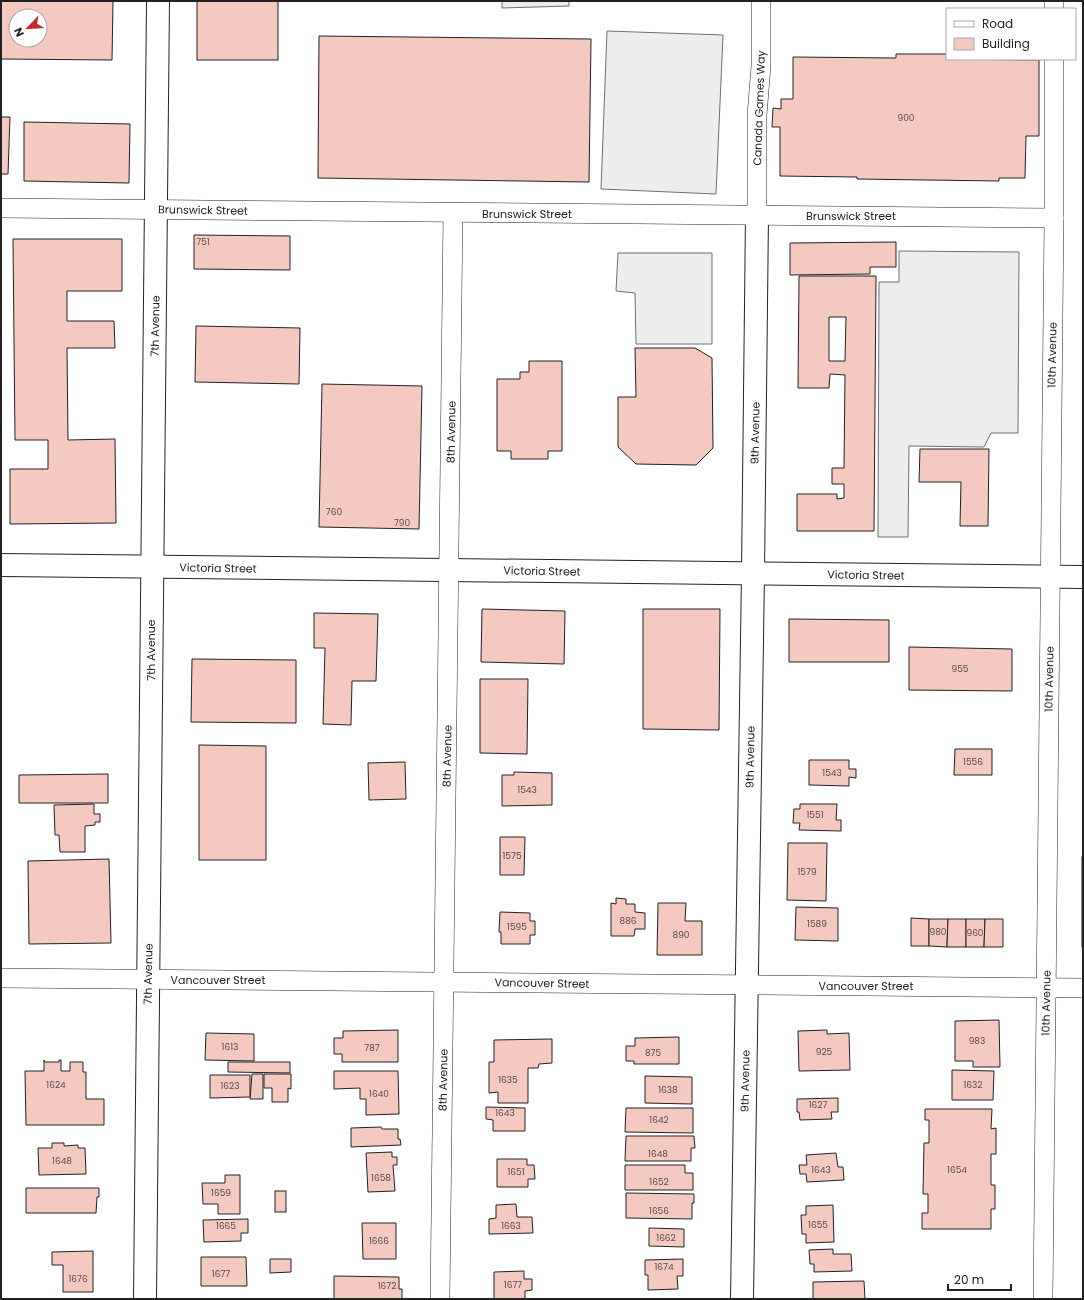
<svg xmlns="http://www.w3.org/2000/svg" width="1084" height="1300" font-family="Poppins,sans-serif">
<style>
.parking{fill:#ededed;stroke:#6f6f6f}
.building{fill:#f3c9c0;stroke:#222;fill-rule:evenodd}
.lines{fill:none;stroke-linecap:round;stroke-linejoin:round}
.minor-casing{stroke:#222;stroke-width:20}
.tertiary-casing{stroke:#222;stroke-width:24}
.trunk-casing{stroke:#222;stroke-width:24}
.minor{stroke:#fff;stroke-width:19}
.tertiary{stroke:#fff;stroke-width:22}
.trunk{stroke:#fff;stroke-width:22}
.labels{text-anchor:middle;stroke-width:3;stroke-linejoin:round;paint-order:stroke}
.number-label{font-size:9px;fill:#564c4a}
.street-label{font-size:11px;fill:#222;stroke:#fff}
</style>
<rect width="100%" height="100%" fill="#fff"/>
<g class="parking">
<polygon points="502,1 569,1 569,6 502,8"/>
<polygon points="607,31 723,35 716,194 601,189"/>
<polygon points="899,251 1019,252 1018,433 991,433 984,447 909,446 908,537 878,537 879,282 899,282"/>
<polygon points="618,253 712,253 712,344 636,344 635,293 616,291"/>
</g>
<g class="building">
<path d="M1,1h112l-1,59 -111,-1v16zM16,16h24v24h-24z"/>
<rect x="197" y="1" width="81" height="59"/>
<polygon points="319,36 591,39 589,182 318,178"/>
<polygon points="896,54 947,54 947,59 1039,60 1039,136 1026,136 1025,178 999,178 999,181 857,179 857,177 780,176 780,127 772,127 773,108 781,109 781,99 793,99 793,57 896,58"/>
<polygon points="1,117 10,117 8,174 1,174"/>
<polygon points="24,122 130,124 129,183 24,181"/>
<polygon points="194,235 290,236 290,270 194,269"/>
<polygon points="13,239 122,239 122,291 67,291 67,321 114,321 115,348 67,348 68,440 115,439 116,523 10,524 10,469 48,469 48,440 15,440"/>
<polygon points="896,242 896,267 870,267 870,274 790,275 790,243"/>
<path d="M799,276h77l-2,255h-77v-37h40v5l7,-1v-14h-12v-16h12l1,-93 -15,-1 -1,14h-31zM829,317h17l-1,44h-16z"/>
<polygon points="196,326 300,328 299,384 195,382"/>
<polygon points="635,348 695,348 712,358 713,448 696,465 636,464 618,447 618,397 636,397"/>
<polygon points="529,361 562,361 562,451 548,451 548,459 511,459 511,451 497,451 497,379 520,379 520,372 529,372"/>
<polygon points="322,384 422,386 419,529 319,527"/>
<polygon points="920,449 989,449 988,526 960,526 961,482 919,482"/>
<polygon points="482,609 565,611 564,664 481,662"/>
<polygon points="643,609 720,609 719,730 643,729"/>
<polygon points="314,613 378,614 376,681 352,681 351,725 323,724 325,648 314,648"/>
<polygon points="789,619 889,620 889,662 789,662"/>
<polygon points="909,647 1012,649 1012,691 909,690"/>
<polygon points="192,659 296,660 296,723 191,722"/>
<polygon points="480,679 528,679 527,754 480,753"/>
<polygon points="199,745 266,746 266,860 199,860"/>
<polygon points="955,749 992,749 992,775 954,775"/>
<polygon points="809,760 849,760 849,769 856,769 856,778 849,777 849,786 809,785"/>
<polygon points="405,762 406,799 369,800 368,763"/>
<polygon points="514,772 552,773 552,805 502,806 502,775 514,775"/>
<polygon points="108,774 108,803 19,803 19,775"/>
<polygon points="94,804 94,814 100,814 100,822 95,822 95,825 85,826 85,852 60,852 59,835 55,835 54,805"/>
<polygon points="800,804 837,804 836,820 841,820 841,831 799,830 800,823 793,823 794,809 800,809"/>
<polygon points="500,837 525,837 524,875 500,875"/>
<polygon points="788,843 827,843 826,901 787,900"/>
<rect x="1082" y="857" width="1" height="90"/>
<polygon points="109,859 111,943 29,944 28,861"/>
<polygon points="616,898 626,899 626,904 635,904 635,912 645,913 645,929 635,929 634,936 611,936 611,903 616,904"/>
<polygon points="658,903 686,903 685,921 702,921 702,955 657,955"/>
<polygon points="796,907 838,908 838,941 795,940"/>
<polygon points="500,912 530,913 530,921 535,921 535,935 530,935 530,944 501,944 501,932 499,932"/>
<polygon points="911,918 929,919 929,946 911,946"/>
<polygon points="929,919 948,919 947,947 929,946"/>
<polygon points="948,919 966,919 966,947 947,947"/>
<polygon points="966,919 985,919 984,947 966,947"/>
<polygon points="985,919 1003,919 1003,947 984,947"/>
<polygon points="999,1020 1000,1067 973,1067 973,1061 955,1061 955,1021"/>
<polygon points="398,1030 398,1062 342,1062 342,1054 334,1054 334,1038 343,1038 343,1031"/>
<polygon points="827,1030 827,1034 849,1033 850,1070 799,1071 798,1031"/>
<polygon points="206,1033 254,1034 254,1061 205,1060"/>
<polygon points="679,1037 679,1064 634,1064 634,1061 626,1061 626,1046 635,1046 635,1038"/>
<polygon points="552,1039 552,1063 539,1064 538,1068 528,1068 528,1103 498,1103 498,1092 489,1093 489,1062 494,1062 494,1040"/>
<polygon points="44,1060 45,1062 59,1062 59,1060 61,1060 61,1071 70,1071 70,1062 83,1062 83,1072 86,1072 86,1099 104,1099 104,1125 26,1125 25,1071 44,1071"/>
<polygon points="228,1062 290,1062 290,1073 228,1072"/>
<polygon points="952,1070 994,1071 993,1100 952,1100"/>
<polygon points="334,1071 398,1071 399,1114 366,1115 366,1099 360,1099 360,1088 334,1089"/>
<polygon points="252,1074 263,1074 263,1099 250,1099"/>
<polygon points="264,1074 291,1074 291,1089 288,1088 288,1102 272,1102 272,1088 264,1088"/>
<polygon points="210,1075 250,1075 250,1097 210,1098"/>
<polygon points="645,1076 692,1077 692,1104 645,1103"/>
<polygon points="838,1098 838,1112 831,1112 832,1119 800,1120 799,1112 797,1112 797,1099"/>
<polygon points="486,1107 525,1108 525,1131 493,1131 493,1120 486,1119"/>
<polygon points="626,1108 693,1108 693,1133 625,1132"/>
<polygon points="925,1109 992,1109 991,1129 996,1128 996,1154 991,1154 991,1185 995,1185 995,1209 991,1209 991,1229 922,1229 922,1213 928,1213 928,1194 923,1194 924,1143 929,1143 929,1120 925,1120"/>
<polygon points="381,1127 382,1129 398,1129 398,1139 400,1139 401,1145 351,1147 351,1128"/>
<polygon points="626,1136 694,1136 695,1148 691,1148 691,1161 625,1161"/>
<polygon points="52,1143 64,1143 64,1146 78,1145 78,1148 85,1148 86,1174 39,1175 38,1148 52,1148"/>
<polygon points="392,1152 392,1157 397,1157 397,1165 393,1165 395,1191 368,1192 366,1153"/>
<polygon points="836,1153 838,1167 843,1167 844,1180 807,1182 806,1174 800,1174 799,1165 807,1165 806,1155"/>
<polygon points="497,1159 527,1159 527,1165 534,1165 535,1179 528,1179 528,1187 497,1187"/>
<polygon points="625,1165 685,1165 685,1173 693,1173 693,1190 625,1190"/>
<polygon points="225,1175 240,1175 240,1214 218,1214 218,1204 203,1204 202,1183 225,1183"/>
<polygon points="26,1188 99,1188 99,1197 97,1197 96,1213 26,1213"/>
<rect x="275" y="1191" width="11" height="21"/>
<polygon points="626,1193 694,1194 694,1203 692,1203 692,1219 626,1218"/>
<polygon points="516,1204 517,1217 532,1217 533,1233 489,1234 489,1219 496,1218 496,1205"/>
<polygon points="833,1205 834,1242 806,1243 806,1234 802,1234 801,1215 806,1215 806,1206"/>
<polygon points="248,1219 248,1233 241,1233 241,1241 204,1242 203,1220"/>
<polygon points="362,1223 396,1223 396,1259 363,1259"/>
<polygon points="649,1228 684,1229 684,1247 649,1246"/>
<polygon points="833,1249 833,1254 851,1254 852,1271 814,1272 814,1264 810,1264 809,1250"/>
<polygon points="93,1251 93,1292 63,1292 63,1265 52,1265 52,1252"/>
<polygon points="201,1257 246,1257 247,1286 201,1286"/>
<polygon points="270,1259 291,1259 291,1272 270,1273"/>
<polygon points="683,1259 683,1276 677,1276 678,1289 648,1290 648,1275 645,1275 645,1260"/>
<polygon points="524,1271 524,1279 532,1279 532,1290 525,1291 525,1299 494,1299 494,1272"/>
<polygon points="334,1276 399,1277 399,1289 402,1289 402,1299 334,1299"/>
<polygon points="864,1281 865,1299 813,1299 813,1282"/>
</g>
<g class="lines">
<g class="minor-casing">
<g id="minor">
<polyline points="1054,9 1054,1"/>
<polyline points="1,208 1054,218"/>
<polyline points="757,215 757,115 761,66 761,1"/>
<polyline points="1,978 1083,988"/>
<polyline points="440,1299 453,213"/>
<polyline points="1043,1299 1054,218 1054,59"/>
</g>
</g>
<g class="tertiary-casing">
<g id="tertiary">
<polyline points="145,1299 158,1"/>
<polyline points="742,1299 753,573 757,215"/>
</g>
</g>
<g class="trunk-casing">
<polyline id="trunk" points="1,565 1083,577"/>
</g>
<use href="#minor" class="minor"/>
<use href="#tertiary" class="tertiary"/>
<use href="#trunk" class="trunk"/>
</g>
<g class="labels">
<g class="number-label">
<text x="906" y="121">900</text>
<text x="203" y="245">751</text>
<text x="334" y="515">760</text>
<text x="402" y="526">790</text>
<text x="960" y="672">955</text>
<text x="973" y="765">1556</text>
<text x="832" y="776">1543</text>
<text x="527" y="793">1543</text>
<text x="815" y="818">1551</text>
<text x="512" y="859">1575</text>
<text x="807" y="875">1579</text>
<text x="628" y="924">886</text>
<text x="817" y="927">1589</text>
<text x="517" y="930">1595</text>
<text x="938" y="935">980</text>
<text x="975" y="936">960</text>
<text x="681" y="938">890</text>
<text x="977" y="1044">983</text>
<text x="230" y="1050">1613</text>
<text x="372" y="1051">787</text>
<text x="824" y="1055">925</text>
<text x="653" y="1056">875</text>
<text x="508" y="1083">1635</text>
<text x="56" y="1088">1624</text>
<text x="973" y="1088">1632</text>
<text x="230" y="1089">1623</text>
<text x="668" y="1093">1638</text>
<text x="379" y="1097">1640</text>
<text x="818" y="1108">1627</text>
<text x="505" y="1116">1643</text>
<text x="659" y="1123">1642</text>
<text x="658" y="1157">1648</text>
<text x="62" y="1164">1648</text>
<text x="821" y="1173">1643</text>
<text x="957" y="1173">1654</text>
<text x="516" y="1175">1651</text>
<text x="381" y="1181">1658</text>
<text x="659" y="1185">1652</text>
<text x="221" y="1196">1659</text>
<text x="659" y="1214">1656</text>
<text x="818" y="1228">1655</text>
<text x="226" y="1229">1665</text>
<text x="511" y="1229">1663</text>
<text x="666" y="1241">1662</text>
<text x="379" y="1244">1666</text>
<text x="664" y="1270">1674</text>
<text x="221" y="1277">1677</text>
<text x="78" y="1282">1676</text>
<text x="513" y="1288">1677</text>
<text x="387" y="1289">1672</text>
</g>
<g class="street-label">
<text transform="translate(759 108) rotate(-88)" y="4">Canada Games Way</text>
<text transform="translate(203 210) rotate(1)" y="4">Brunswick Street</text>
<text x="527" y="218">Brunswick Street</text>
<text x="851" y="220">Brunswick Street</text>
<text transform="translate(155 326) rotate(-89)" y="4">7th Avenue</text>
<text transform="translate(1052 355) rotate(-89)" y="4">10th Avenue</text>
<text transform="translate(451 432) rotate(-89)" y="4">8th Avenue</text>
<text transform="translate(755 433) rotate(-89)" y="4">9th Avenue</text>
<text transform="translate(218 568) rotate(1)" y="4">Victoria Street</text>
<text transform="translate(542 571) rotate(1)" y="4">Victoria Street</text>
<text transform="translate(866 575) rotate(1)" y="4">Victoria Street</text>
<text transform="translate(151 650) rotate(-90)" y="4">7th Avenue</text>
<text transform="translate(1049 679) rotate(-89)" y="4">10th Avenue</text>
<text transform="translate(447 756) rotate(-89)" y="4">8th Avenue</text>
<text transform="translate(750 757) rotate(-89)" y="4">9th Avenue</text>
<text transform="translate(148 974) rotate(-89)" y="4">7th Avenue</text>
<text x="218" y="984">Vancouver Street</text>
<text transform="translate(542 983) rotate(1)" y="4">Vancouver Street</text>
<text x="866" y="990">Vancouver Street</text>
<text transform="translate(1046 1003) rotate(-89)" y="4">10th Avenue</text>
<text transform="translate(443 1080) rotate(-89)" y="4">8th Avenue</text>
<text transform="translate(745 1081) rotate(-89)" y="4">9th Avenue</text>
</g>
</g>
<rect width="1084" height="1300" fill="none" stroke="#222222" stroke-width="4"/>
<rect x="946" y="8" width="130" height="52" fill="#ffffff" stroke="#a7a7a7"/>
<rect x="954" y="21" width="20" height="6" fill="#ffffff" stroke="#a7a7a7"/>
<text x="982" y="28" font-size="12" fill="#222222">Road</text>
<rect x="954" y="38" width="20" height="12" fill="#f3c9c0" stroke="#a7a7a7"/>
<text x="982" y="48" font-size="12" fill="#222222">Building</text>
<g transform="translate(28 28) rotate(245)"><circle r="19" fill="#ffffff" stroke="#a7a7a7"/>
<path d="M0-3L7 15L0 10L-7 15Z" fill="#c62828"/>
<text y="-6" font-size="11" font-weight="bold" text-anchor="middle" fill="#222222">N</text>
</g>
<path d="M948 1284v6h63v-6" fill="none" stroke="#222222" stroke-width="2"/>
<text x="954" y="1284" font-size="12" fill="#222222" stroke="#ffffff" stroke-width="3" paint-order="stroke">20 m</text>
</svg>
